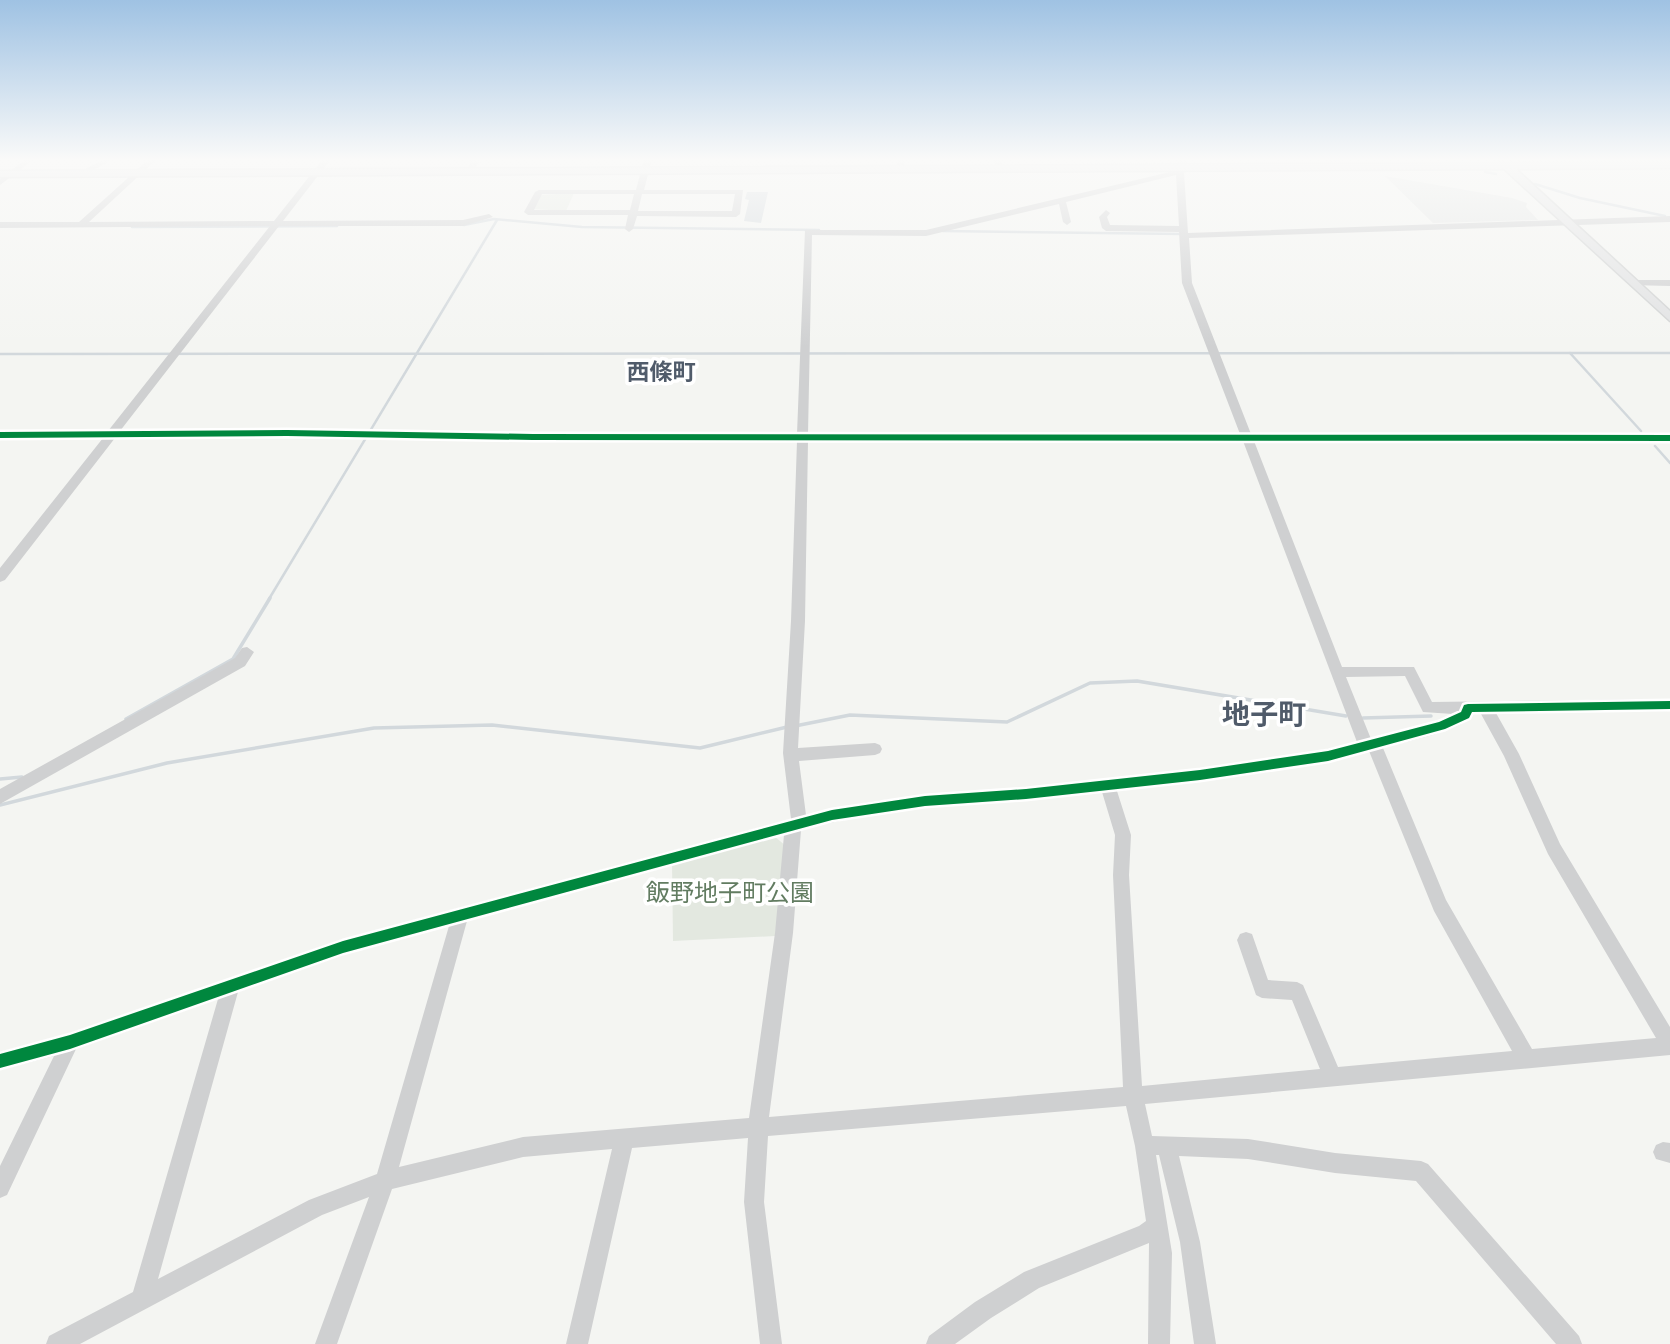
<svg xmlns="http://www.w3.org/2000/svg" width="1670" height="1344" font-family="'Roboto Condensed','Noto Sans JP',sans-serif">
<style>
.built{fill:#e4e6e5}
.green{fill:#e3e8e0}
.water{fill:#d2d8dc}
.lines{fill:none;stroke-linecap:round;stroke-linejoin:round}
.stream-far1{stroke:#d2d8dc;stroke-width:2.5}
.stream{stroke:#d2d8dc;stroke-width:3.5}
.major-casing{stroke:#d0d2d2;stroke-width:3}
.minor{fill:#cfd0d1;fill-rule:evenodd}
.major{fill:#e1e2e3;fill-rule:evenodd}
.cycleway-casing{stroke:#fff;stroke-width:5}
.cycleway{fill:#00873e;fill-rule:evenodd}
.labels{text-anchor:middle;stroke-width:7;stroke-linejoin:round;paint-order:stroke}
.far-quarter-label{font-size:23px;font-weight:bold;fill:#505b6a;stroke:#fff}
.park-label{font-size:24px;fill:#627c61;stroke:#fff}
.quarter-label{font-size:28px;font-weight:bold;fill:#505b6a;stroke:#fff}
</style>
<rect width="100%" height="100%" fill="#f4f5f2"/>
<polygon class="built" points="1385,176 1512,198 1527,203 1526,207 1538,220 1433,223"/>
<g class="green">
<polygon points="574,193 566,211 532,209 540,195"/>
<polygon points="774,836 786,846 775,936 673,941 672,861"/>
</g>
<polygon class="water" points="747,192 768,192 761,223 744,221 749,200 745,199"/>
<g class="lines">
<g class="stream-far1">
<polyline points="1338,159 1341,162"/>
<polyline points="1485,172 1496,174"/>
<polyline points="1535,184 1580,198 1665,216"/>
<polyline points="464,225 494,219 582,227 819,230"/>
<polyline points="132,227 337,226"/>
<polyline points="943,231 1183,234"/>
<polyline points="0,354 1570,353"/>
<polyline points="1641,431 1570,353 1670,353"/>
<polyline points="1655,446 1670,463"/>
<polyline points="269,599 497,220"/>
</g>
<g class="stream">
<polyline points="1363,718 1431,716"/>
<polyline points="126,719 233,659 270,598"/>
<polyline points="795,726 850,715 1007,722 1090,683 1137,681 1346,716"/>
<polyline points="0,779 22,777"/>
<polyline points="0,805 167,763 374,728 492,725 700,748 787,727"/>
</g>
<g class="major-casing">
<polygon id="major" points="1670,162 1670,168 1516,169 1670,311 1670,321 1504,169 0,177 0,171"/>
</g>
<g class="minor">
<polygon points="26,159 34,159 0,185 0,179"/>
<polygon points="105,159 114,159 84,175 77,173"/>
<path d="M149,159h8l-68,63 185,-1 49,-62h8l-48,62 180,-1 26,-6 4,3 -30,9h-184l-159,205c226,-2 452,3 677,3l8,-204h121l244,-58 7,-5 2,-8h8l-3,14 4,60 482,-17v6l-481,16 3,45 59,151 419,1v6h-416l88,226h72l18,35 238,-3v12l-174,2 23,41 41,90 110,183v28l-525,49 7,32 96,3 87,14 86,8 7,3 151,172 3,8h-26l-140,-163 -81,-8 -87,-14 -69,-3 21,86 16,102h-22l-14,-102 -21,-87h-3l16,98 -2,91h-22l1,-101 -110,45 -48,30 -36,26h-29l3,-8 46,-34 49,-30 115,-46 7,-5 -11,-75 -9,-40 -358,30 -4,66 18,142h-22l-16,-142 4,-64 -116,10 -44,196h-22l46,-195 -89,8 -131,32 -55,155h-22l54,-147 -47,18 -242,129h-34l3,-8 84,-44 85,-293 -142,50 -69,146 -7,3v-32l54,-110 -54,14v-18l70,-19 273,-94 448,-120 -8,-66 8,-132 6,-180c-227,-1 -455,-5 -682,-3l-110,142 -5,2v-14l103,-130h-103v-6l108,-1 162,-205 -270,2v-6h79zM1176,175l3,51 -69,-1 -3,-8 3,-4 -4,-3 -7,7 3,11 4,3 73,1 3,51 58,151h-432l4,-199 114,1 133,-32 4,18 4,3 4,-3 -5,-20zM808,441h435l114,301c-38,10 -76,15 -115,20 -71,11 -144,19 -216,25 -74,7 -148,9 -220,28l-7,-54 76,-6 5,-2 2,-4 -2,-4 -5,-2 -77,5 7,-127zM1405,676l18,36 30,2 -15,7 -67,18 -25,-62zM1473,714h8l23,42 44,98 108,184 -124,11 -86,-149 -63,-152c19,-6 81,-17 90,-34zM1369,751l65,160 78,140 -174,16 -35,-82 -6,-3 -29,-2 -16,-46 -6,-2 -6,2 -3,6 19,55 6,3 30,2 28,69 -178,17 -13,-211 2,-40 -14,-44c85,-10 170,-18 252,-40zM1102,792l13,43 -2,40 10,212 -354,30 24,-184 8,-103c97,-26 201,-27 301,-38zM784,835l-9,98 -26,185 -226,19 -124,30 68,-246zM449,926l-72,248 -68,26 -151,79 80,-287 105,-37z"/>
<polygon points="472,159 480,159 472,174 466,174"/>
<path d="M644,159h8l-8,31h99l-3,24 -4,3 -99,-1 -4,13 -4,3 -4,-3 3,-14h-100l-4,-3 11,-20 4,-2h97zM542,194h92l-4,16h-96zM642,194h93l-3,17h-94z"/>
<polygon points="897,159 905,159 903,171 896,169"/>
<polygon points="993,159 1001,159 1003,171 997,171"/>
<polygon points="1328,159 1336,159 1343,167 1336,169"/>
<polygon points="1495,159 1503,159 1511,166 1504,168"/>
<polygon points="1633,280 1670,280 1670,286 1630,285 1628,283"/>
<polygon points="247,647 254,652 245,666 0,804 0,789 235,658 242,648"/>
<polygon points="1663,1142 1670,1143 1670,1163 1656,1159 1653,1152 1656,1145"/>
</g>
<use href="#major" class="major"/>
<g class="cycleway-casing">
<g id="cycleway">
<polygon points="287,430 533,434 1670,435 1670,441 533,440 287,436 0,438 0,432"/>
<polygon points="1670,701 1670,709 1472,712 1469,718 1445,729 1328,761 1200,780 1026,799 925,806 832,820 343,953 70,1049 0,1068 0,1054 70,1035 343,941 832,810 925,796 1026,789 1200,770 1328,751 1439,722 1461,712 1464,705 1468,704"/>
</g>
</g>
<use href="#cycleway" class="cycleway"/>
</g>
<linearGradient id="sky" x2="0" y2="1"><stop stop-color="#9fc2e3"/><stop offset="0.46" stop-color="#fafaf9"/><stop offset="1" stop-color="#fafaf9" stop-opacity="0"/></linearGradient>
<rect width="1670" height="347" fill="url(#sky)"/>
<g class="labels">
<g class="far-quarter-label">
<text x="661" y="380">西條町</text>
</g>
<g class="park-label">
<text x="730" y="901">飯野地子町公園</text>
</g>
<g class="quarter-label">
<text x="1264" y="724">地子町</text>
</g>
</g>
</svg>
